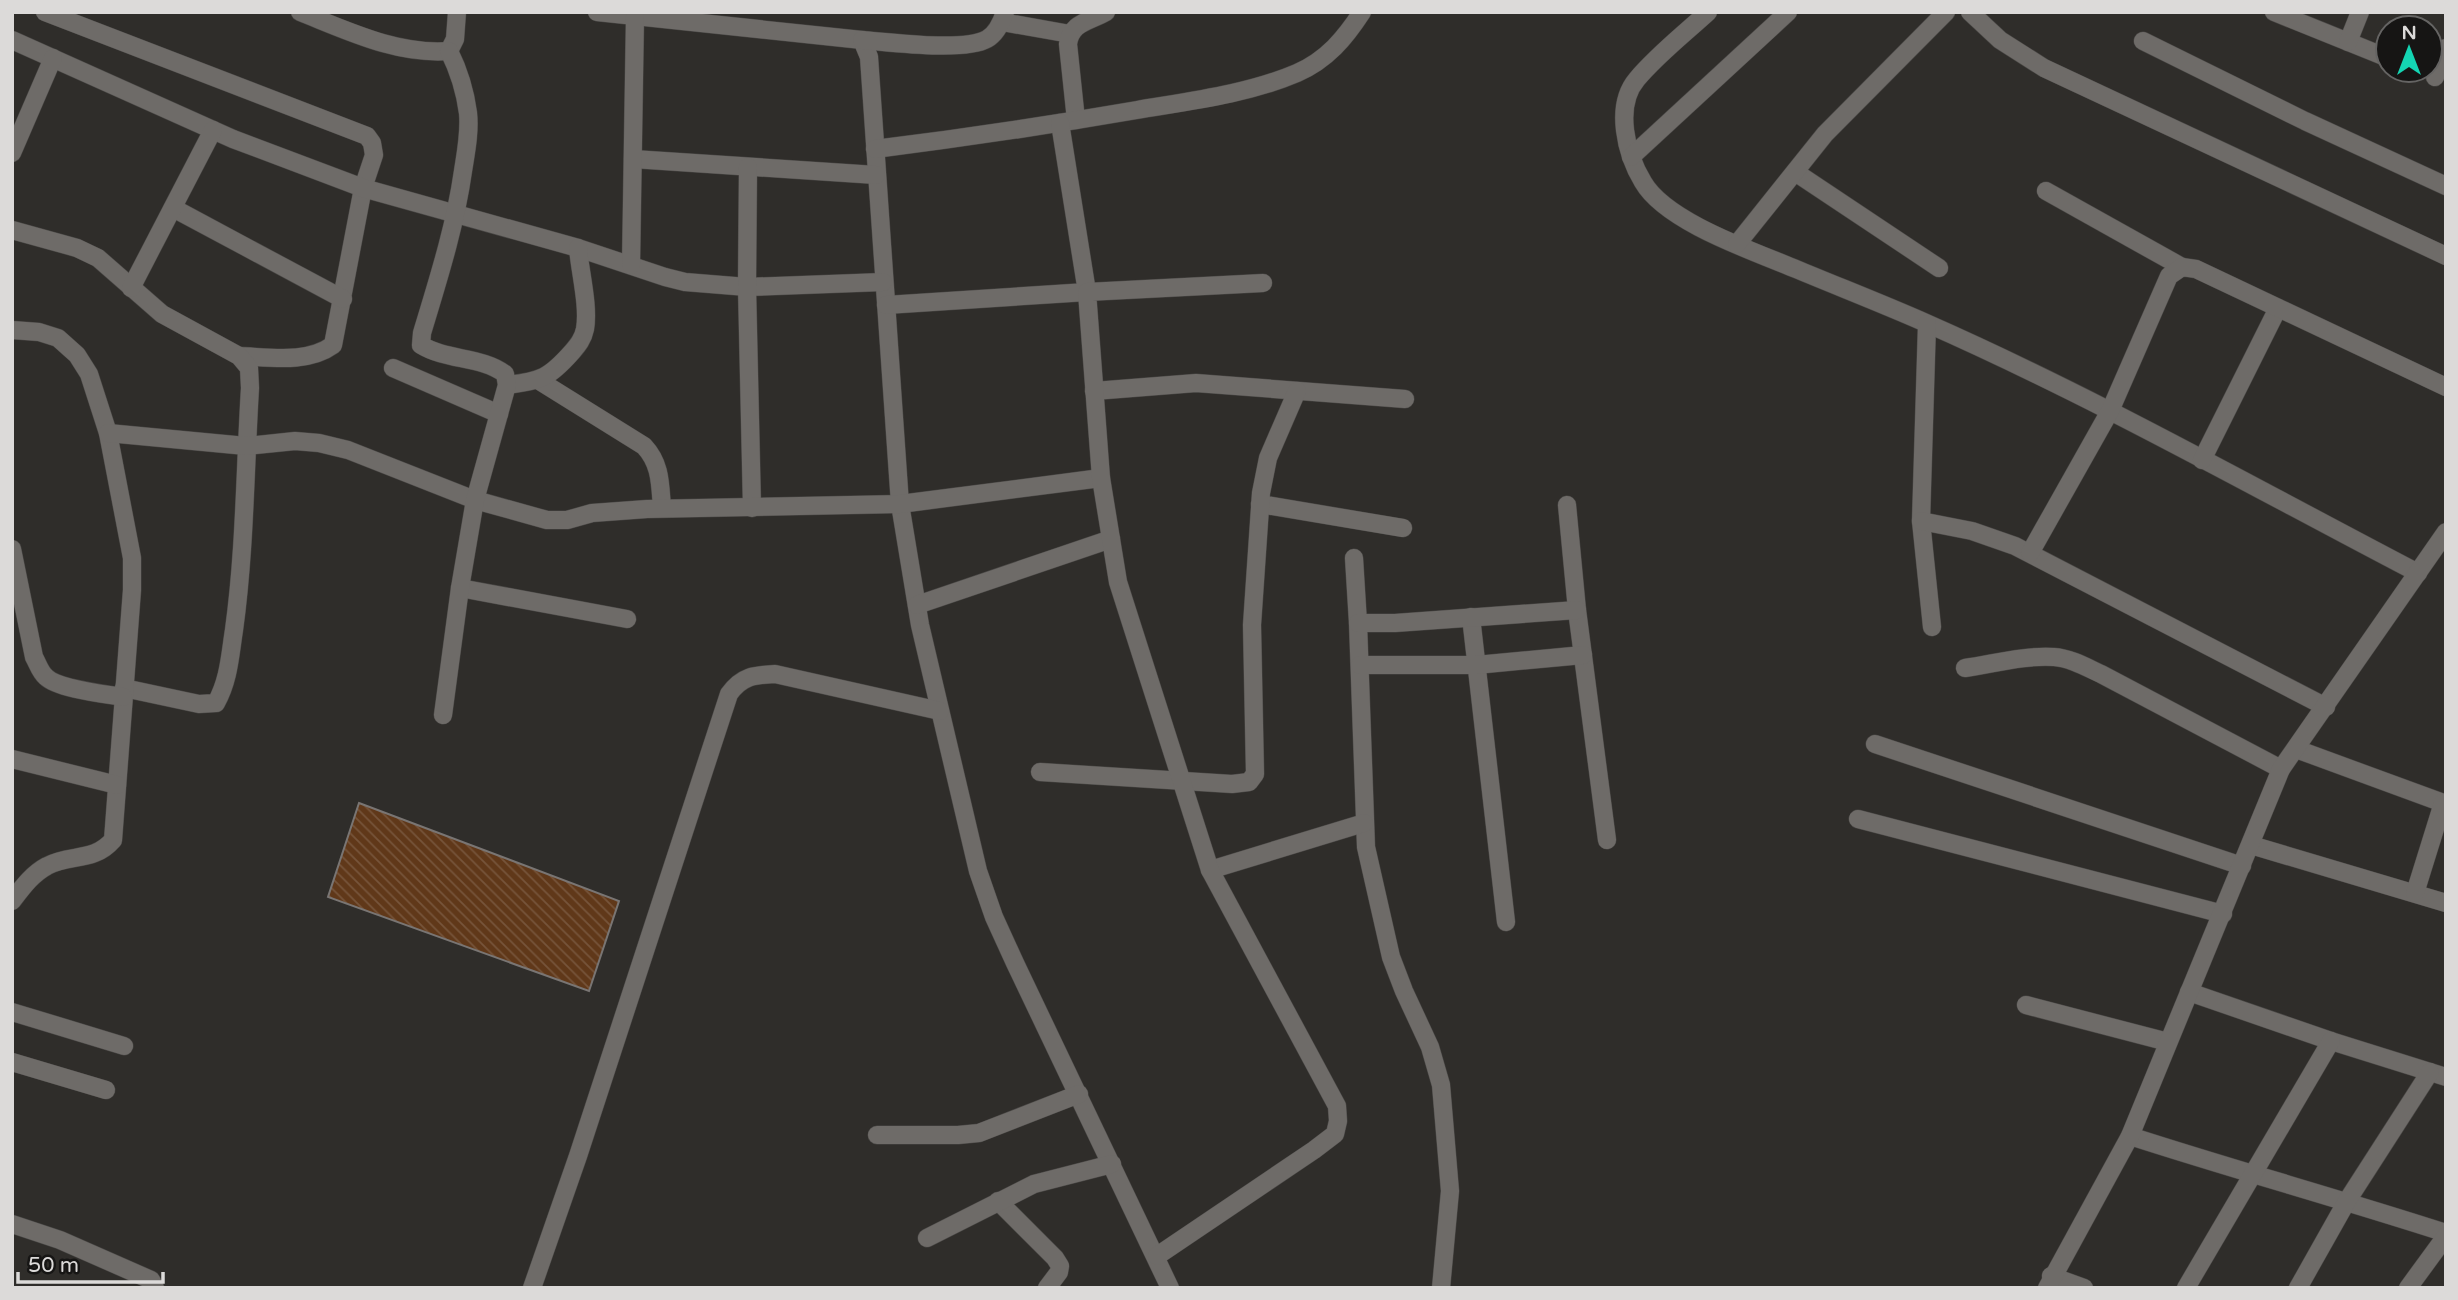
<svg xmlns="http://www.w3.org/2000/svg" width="2458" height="1300" font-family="'Varela Round',sans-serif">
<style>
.building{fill:url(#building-back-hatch);stroke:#797573;stroke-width:2}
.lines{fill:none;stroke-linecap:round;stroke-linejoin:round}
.minor-casing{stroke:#4a4846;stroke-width:19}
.minor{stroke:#6e6b68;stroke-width:18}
</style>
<defs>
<pattern id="building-back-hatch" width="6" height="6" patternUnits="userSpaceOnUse" patternTransform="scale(1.75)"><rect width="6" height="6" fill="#603819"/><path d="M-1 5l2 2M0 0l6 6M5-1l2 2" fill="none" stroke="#76543a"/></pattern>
</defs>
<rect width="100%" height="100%" fill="#2f2d2a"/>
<polygon class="building" points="359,803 619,901 589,991 328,897"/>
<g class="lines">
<g class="minor-casing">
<g id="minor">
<path d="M45,12l322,124 5,7 2,12 -11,33 -30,157c-26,19 -64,12 -94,11"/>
<path d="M300,12c48,19 97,43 149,39l6,-12 2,-27"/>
<polyline points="597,12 862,40 869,57 900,504 920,625 978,871 994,917 1015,963 1170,1288"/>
<path d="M1708,12c-24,22 -51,43 -71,67 -23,27 -11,75 6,103 23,40 110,69 153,87 43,18 87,35 130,54 168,74 329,165 492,250"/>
<polyline points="1970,12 2000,40 2044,68 2446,256"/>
<polyline points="2274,12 2388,58"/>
<polyline points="1002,22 1070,34"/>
<polyline points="12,40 233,139 363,188 578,248 665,277 685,282 747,287 883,282"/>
<path d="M862,40c27,2 102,12 125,-1 9,-5 15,-18 18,-27"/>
<polyline points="2143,41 2305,121 2446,186"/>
<polyline points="2348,42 2360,12"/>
<polyline points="2435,77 2446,48"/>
<path d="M1076,120l-8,-76c3,-22 21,-22 38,-32"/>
<path d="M875,149c88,-11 175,-24 262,-39 53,-9 111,-16 160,-37 30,-13 48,-35 65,-61"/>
<polyline points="12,153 53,58"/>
<polyline points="1631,157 1788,12"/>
<polyline points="633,159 876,175"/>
<polyline points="748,167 747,287 752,508"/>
<polyline points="1795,172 1939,268"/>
<polyline points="2046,191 2182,267"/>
<polyline points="173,208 343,299"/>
<path d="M12,230l65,18 21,10 64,56 77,42 10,12 1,20c-5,81 -5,162 -16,242 -4,25 -5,50 -18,73l-17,1 -75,-16"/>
<polyline points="1737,244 1825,134 1946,12"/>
<polyline points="631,265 635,16"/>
<polyline points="131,288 213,130"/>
<polyline points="886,305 1087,292 1060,123"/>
<polyline points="1927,324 1921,521 1932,627"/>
<path d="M12,330l27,2 19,6 19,17 12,19 19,59 24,125v32l-19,250c-20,23 -43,13 -66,26 -15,8 -25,22 -35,35"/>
<polyline points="393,368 499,414"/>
<path d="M538,380l106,66c17,18 16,38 18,62"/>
<path d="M507,385c34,-4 42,-7 65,-33 6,-7 11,-13 13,-23 4,-23 -5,-57 -7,-81"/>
<polyline points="1094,391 1196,383 1405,399"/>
<polyline points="108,433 246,446 295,441 319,443 348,450 475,500 547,520 567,520 592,513 647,509 900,504 1101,478"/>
<polyline points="2202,460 2278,308"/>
<polyline points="1260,504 1403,528"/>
<polyline points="1567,505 1577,610 1607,840"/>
<polyline points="1921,521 1972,531 2015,546 2326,707"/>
<path d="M12,549l22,108c4,7 6,15 12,20 12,12 59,17 77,20"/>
<polyline points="2030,553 2110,411 2169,276 2182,267 2196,269 2446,387"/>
<polyline points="1354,558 1358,623 1366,847 1391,957 1404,991 1430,1047 1441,1085 1450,1191 1441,1288"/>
<polyline points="460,588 627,619"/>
<polyline points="917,605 1111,539"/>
<polyline points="1471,617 1506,922"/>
<polyline points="1358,623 1395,623 1577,610"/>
<polyline points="1360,665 1476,665 1583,655"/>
<path d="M1965,668c28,-4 60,-13 89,-11 16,1 32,10 47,17l180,95"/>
<path d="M443,715l17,-127 15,-88 32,-115 -2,-11c-24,-18 -58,-13 -84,-29l1,-12c16,-53 33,-106 41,-162 3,-19 7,-39 5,-58 -3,-23 -9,-42 -19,-62"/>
<polyline points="1875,744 2242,866"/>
<polyline points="2296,749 2446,804"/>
<polyline points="12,759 117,785"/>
<polyline points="1040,772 1232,784 1249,782 1255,774 1252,625 1261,493 1268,458 1297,391"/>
<polyline points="1858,819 2223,914"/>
<polyline points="2251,845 2446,903"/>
<polyline points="1210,870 1364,823"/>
<polyline points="2415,893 2443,803"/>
<polyline points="2189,992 2331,1041 2446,1077"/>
<polyline points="2026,1005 2168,1042"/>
<polyline points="12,1012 124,1046"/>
<polyline points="12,1062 106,1090"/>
<polyline points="877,1135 958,1135 979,1133 1079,1094"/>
<path d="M2130,1136c105,34 211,63 316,97"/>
<polyline points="998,1201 1055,1258 1060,1266 1059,1272 1047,1288"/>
<polyline points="12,1224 60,1240 151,1280 155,1288"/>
<polyline points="927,1238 1034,1184 1112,1164"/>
<polyline points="1157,1256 1314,1150 1335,1134 1338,1121 1337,1106 1210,870 1118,582 1101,478 1087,292 1263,283"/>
<polyline points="2051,1276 2084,1288"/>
<path d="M532,1288l46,-132 151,-462c13,-18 25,-19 46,-20l165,37"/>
<polyline points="2047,1288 2130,1136 2281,769 2446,532"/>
<polyline points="2186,1288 2331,1041"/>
<polyline points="2298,1288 2347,1201 2430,1072"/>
<polyline points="2408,1288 2446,1236"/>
</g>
</g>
<use href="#minor" class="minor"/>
</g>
<rect width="2458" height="1300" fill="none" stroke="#dcdad9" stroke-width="28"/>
<g transform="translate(2409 49)"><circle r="33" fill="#161514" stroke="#656463" stroke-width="2"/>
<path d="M0-5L12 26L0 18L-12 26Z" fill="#14d5b3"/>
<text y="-10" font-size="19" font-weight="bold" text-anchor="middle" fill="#dcdad9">N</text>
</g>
<path d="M18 1272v10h145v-10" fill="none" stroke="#dcdad9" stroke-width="3.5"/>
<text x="28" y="1272" font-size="21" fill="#dcdad9" stroke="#161514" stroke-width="5" paint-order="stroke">50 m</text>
</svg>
